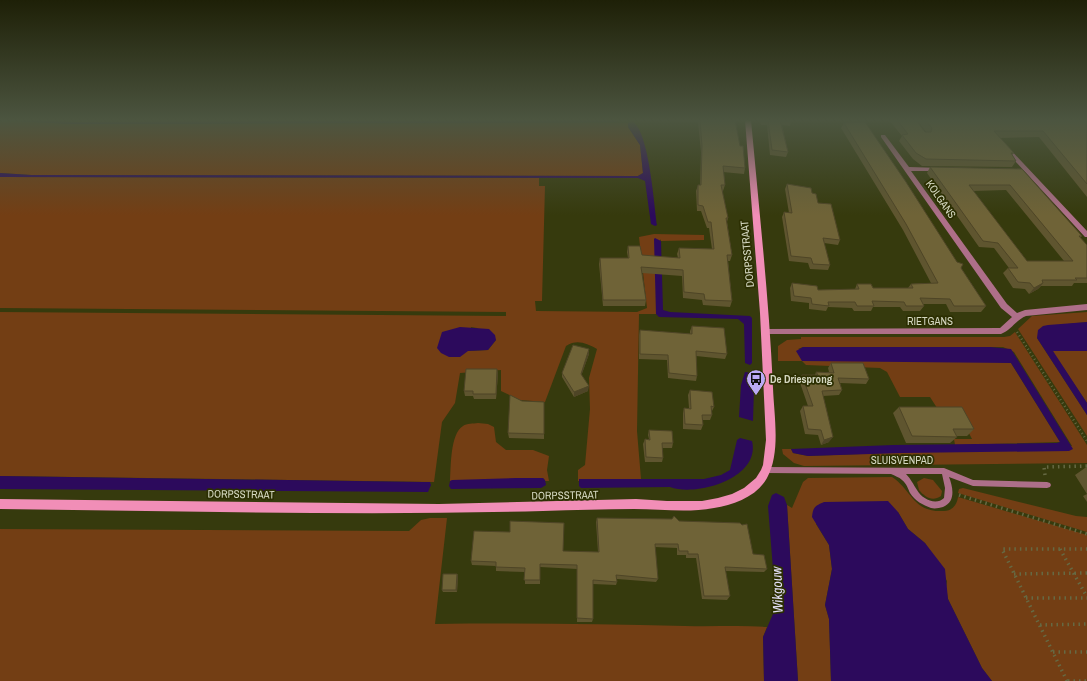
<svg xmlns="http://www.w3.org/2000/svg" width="1087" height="681" font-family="'Archivo Narrow',sans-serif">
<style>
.green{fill:#733e14;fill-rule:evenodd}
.water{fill:#2c0a5c}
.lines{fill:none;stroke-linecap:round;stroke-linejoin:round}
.path-far1{stroke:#666943;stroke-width:2.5;stroke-dasharray:1 3;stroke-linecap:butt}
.path{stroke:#666943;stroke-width:3.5;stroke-dasharray:1.5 4;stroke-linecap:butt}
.lane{fill:#ae6f89;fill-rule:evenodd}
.street{fill:#ae6f89;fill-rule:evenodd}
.secondary{fill:#f18eb7;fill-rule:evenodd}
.wall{fill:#5f552f;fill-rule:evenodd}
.shaded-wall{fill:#4e4526}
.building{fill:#6f6337;stroke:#4e4526;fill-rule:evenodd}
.labels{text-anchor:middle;stroke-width:3.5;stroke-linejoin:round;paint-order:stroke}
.street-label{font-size:11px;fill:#d4d7c0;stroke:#2c2f02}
.poi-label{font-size:11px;font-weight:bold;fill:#d4d7c0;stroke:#2c2f02;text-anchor:start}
.near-water-label{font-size:14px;font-style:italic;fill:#e2def5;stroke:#2c2f02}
</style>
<rect width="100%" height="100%" fill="#363a0d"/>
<g class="green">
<polygon points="43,120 562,120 78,122"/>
<polygon points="0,121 71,124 628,123 628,127 640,145 643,173 638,176 31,175 0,173"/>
<path d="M0,177l539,1v8h6l-3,115h-7l1,10 101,1 10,-4 -8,-71 15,-3 50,1v5l-43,1 -1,-2 -4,75h-17l-2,117 4,48 -63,2v-11l7,-5 5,-56 -1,-31 8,-29c-11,-6 -20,-10 -31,-3l-21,56 -25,-2 -19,-9v-21l-41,3 -5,30 -13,19 -8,60 -434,-6v-164l506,4v-4l-506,-4zM471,327l6,1 19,12 -8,10 -20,1z"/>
<polygon points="1087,312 1087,322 1068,324 1037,338 1087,415 1087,436 1018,329 1032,316"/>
<polygon points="1015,332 1087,445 1087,463 804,466 794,463 783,454 782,449 791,449 793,453 808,456 1072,446 1014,352 1003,347 803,347 798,349 1011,363 1060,442 955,445 954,439 972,439 958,412 939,411 930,397 900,397 887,372 880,368 806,365 802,361 778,361 778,346 787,340 801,339 801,337 1004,337 1010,336"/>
<polygon points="1053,351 1087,351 1087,403 1054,354"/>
<path d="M478,423l10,1 6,3 2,15 10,8h27l16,6 -2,14 2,11h-4l-2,-3 -93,3c1,-14 0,-47 13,-55 4,-3 10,-2 15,-3z"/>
<path d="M892,477c20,13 21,36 52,34 8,0 13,-6 14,-14l129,38v146h-95l-10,-13 -34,-69 -2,-11 1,-7 -22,-38 -17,-14 -10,-17 -82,12 13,21 3,24 -7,36 4,14 2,62h-33l-11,-176 5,3 11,-26 5,-4z"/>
<path d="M924,478l9,2 9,11 -1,5c-9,6 -16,1 -22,-6l-2,-8z"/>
<polygon points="963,488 1076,516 1087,517 1087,532 958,493 959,489"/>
<path d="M430,518h17l-12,106c84,-1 167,0 250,2 28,1 55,-1 82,1l-4,10 1,44h-764v-152l409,2 12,-11z"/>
</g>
<g class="water">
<polygon points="0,120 78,122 583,120 614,120 618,122 71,124"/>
<path d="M632,121c17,9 22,83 25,104l-2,1 -4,-2 -6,-43 -7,-3 -638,-1v-4l31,2 607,1 5,-3 -3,-28 -12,-18v-4z"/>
<polygon points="655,238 661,241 663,310 670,312 750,316 752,318 752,363 750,365 745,363 744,324 738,319 659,317 656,314 654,239"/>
<polygon points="1087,322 1087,351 1053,351 1087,403 1087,415 1037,338 1038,330 1043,326 1048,325"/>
<polygon points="460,327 489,329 495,335 496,340 488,350 468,351 460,357 449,357 441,353 437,348 442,332"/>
<polygon points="803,347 990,347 1011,349 1073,449 1069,451 902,453 808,456 793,453 791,449 893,445 1057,443 1060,442 1011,363 802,361 796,351"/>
<polygon points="745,372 752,373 754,388 753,421 739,417 741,385"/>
<path d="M740,438l12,3c9,37 -55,56 -82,46l-89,1 -2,-2v-7h125l17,-4 9,-5 7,-30z"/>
<polygon points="0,476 422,482 430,482 431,485 428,492 0,489"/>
<polygon points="516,478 543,478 545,480 546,485 541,488 451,489 449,486 450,481 452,480"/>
<polygon points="776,493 784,497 787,505 798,681 764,681 763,637 773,614 775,594 768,506 772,495"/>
<path d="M888,501l10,11 10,17 17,14 20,26 3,30 34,69 10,13h-161l-2,-62 -4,-14 7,-36 -3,-24 -17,-28c1,-10 3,-11 12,-15z"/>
</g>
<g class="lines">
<polyline class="path-far1" points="1017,332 1087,441"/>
<g class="path">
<polyline points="1045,475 1044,467 1087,466"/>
<polyline points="959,495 1087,534"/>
<polyline points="1060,549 1087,597"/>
<polyline points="1014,574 1087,573"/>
<polyline points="1026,598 1087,598"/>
<polyline points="1040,625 1087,624"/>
<polyline points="1053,652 1087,652"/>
<polyline points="1067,681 1002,549 1087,549"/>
<polyline points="1068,681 1087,681"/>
</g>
<path class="lane" d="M766,467l178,1 29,12 74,2 3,1 1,2 -1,2 -3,1 -74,-2 -24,-9c4,10 7,25 -6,30 -4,1 -8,2 -12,1 -8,-3 -16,-7 -21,-15 -2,-4 -3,-9 -8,-13 -3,-3 -7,-4 -11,-6l-125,-1 -3,-1 -1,-2 1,-2zM906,474h36l3,14 -1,10c-8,8 -22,1 -27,-8 -4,-6 -6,-11 -11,-16z"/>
<g class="street">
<path d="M881,135h4l24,32 33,1 1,1 -3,2h-29l96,133 10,9 8,-3 62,-6v6l-61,6c-10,4 -15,14 -25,18h-238l-1,-2 1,-2 3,-1 234,-1 12,-11 -11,-9 -120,-171z"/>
<polygon points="1006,146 1008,147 1087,231 1087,237 1085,237 1004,149 1003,148"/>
</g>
<path class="secondary" d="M745,120h6c8,89 18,178 22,268 1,27 8,65 -6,90 -10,18 -33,27 -53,30 -27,5 -53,1 -80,1 -30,0 -61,1 -91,2 -181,5 -362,0 -543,-2v-10l439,5 197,-5 31,2h35l16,-3 14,-4 12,-6 12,-10 5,-8 2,-5 3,-25 -6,-127z"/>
</g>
<g class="wall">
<polygon points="669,120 735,120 740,146 745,168 744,174 723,172 725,185 723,191 722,191 728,218 727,222 732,255 730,261 728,261 732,301 730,307 703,305 702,300 683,298 682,276 642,273 646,300 645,306 603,306 599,264 600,258 628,258 627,252 628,246 642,255 678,258 677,254 679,248 712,249 709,228 707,228 701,211 697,211 696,191 698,185 700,185 701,152 698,122 669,121"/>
<polygon points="760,120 791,120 790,126 782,125 788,152 786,157 770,155 767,125 761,125"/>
<polygon points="889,120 916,120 925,132 926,132 917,120 1087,120 1087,197 1039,137 1000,138 1014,153 1012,155 1016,161 1012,167 922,166 913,159 899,141 902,136"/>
<polygon points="844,123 961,268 986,306 981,312 950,312 946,304 923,304 924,306 920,311 903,311 900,307 873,307 871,311 854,311 852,308 828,307 826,311 809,309 809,303 791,301 790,288 792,283 818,290 855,289 857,284 873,288 908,288 911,284 931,283 903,230 841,128"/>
<path d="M930,167l92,2 60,67 -2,2 7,7v38h-13l-2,3h-31l-3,3 -9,5 -4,-5 -12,-1 -10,-15 5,-5h1l-15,-20 -15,-1 -52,-74zM1006,190l58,71h-37l-54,-70z"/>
<polygon points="787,184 812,193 840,240 838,245 824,243 830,265 828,270 810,269 808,263 789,261 782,217 784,212 789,213 785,189"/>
<polygon points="692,326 727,354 725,359 696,356 697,376 696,381 668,378 667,360 639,359 639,335 640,330 690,334 690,331"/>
<polygon points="589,349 589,354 581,376 588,391 574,397 562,377 562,373"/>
<polygon points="831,363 869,379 866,384 840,383 842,390 839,395 823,396 829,442 821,445 818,435 805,434 800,411 803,406 808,406 799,380 802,375 815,375 816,372 829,372 828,368"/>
<polygon points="497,369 498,374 496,399 474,399 473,396 465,396 464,391"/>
<polygon points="690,390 714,407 712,411 712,415 710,420 703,420 703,425 701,430 683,429 683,413 684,408 689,408 688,395"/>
<polygon points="522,401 544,402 544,439 509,438 508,433"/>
<polygon points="899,407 974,429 967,436 956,436 957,437 950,443 906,443 893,413"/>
<polygon points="649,430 673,443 672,448 662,448 663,458 662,462 645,462 643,444 645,439 649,439 648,435"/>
<polygon points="1085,468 1087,468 1087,502 1083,496 1087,494 1075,475"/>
<polygon points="597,518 679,521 753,554 767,569 764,572 725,571 730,596 727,600 702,599 696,558 686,558 686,555 677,555 677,548 655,547 658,579 656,582 617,579 617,582 616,585 593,584 593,619 592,622 577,622 577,569 540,567 540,584 525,584 525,572 496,571 496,566 472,565 471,561 598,552 596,522"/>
<polygon points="457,574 458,575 457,592 443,592 442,590"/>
</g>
<g class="shaded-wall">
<polygon points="1043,283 1038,289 1029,294 1034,288"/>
<polygon points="589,349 589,354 580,379 581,374"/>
<polygon points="497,369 498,374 496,399 496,394"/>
<polygon points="589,386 588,391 574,397 574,392"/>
<polygon points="833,437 829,442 821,445 824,440"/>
<polygon points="457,574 458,575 457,592 456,590"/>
</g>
<g class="building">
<polygon points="700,120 735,120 740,146 743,146 745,168 723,166 725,185 721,185 728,218 726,218 732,255 727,255 732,301 705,300 704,294 684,292 683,270 641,267 646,300 603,300 600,258 629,258 628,246 640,246 642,255 680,258 679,248 714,249 711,222 708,222 703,206 698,205 698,185 701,185 702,146"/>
<polygon points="763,120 780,120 788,152 772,150 768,120"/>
<polygon points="781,120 791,120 792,121"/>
<polygon points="897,120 916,120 925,132 931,132 932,128 925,120 1087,120 1087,184 1043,131 994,131 1014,153 1011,153 1016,161 926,159 916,153 902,135 908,134"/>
<polygon points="865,122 906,182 957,262 963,264 961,268 986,306 954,306 950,299 920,298 924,306 906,306 904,302 872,301 874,306 857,306 855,302 828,302 829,306 812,304 811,298 794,296 792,283 817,286 818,290 859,289 857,284 871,284 873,288 913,288 911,284 938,283 906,224 844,123"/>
<path d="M930,167l92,2 60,67h-3l8,9v33h-12l2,2h-35l1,3 -9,5 -4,-5 -12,-1 -10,-14h10l-20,-25 -15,-2zM969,185h41l63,76h-46z"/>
<polygon points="787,184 811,188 812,193 816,194 818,203 831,204 840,240 823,238 830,265 813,264 811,258 791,256 784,212 792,213"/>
<polygon points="692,326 724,328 727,354 696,351 697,376 669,373 668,355 640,354 640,330 692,334"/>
<polygon points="573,345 589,349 581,374 589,386 574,392 562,373"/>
<polygon points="831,363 863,363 869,379 838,378 842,390 822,391 833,437 824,440 821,430 808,429 803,406 813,406 802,375 818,375 816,372 834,373"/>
<polygon points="466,369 497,369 496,394 473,394 473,391 464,391"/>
<polygon points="690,390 712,392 714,407 711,406 712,415 702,415 703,425 685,424 684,408 691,409"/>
<polygon points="510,395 522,401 544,402 544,434 508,433"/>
<polygon points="899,407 962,407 974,429 953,429 957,437 912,436"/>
<polygon points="649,430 672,431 673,443 662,443 663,458 646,457 645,439 650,440"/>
<polygon points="674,516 679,521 740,523 742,525 747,524 753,554 764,555 767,569 725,567 730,596 704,596 698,554 688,554 688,551 679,551 678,544 655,544 658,579 616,575 617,582 593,580 593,619 577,618 577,565 540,564 540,580 524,580 525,568 496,567 496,562 471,561 474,531 510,532 510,521 564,523 563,551 599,552 597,518 672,519"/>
<polygon points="443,574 457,574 456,590 442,590"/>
</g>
<linearGradient id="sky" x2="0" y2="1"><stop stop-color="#1e2007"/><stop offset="0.56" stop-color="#4c5540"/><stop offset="1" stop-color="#4c5540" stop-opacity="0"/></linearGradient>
<rect width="1087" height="215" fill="url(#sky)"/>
<defs>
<g id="bus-pin" transform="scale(1)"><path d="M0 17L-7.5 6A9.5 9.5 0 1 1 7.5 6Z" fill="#bbaaf6" stroke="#2c2f02"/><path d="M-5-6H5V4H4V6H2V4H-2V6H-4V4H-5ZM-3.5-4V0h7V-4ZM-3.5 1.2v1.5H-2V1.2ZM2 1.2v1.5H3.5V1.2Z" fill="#111"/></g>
</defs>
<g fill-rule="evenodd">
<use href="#bus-pin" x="756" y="379"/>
</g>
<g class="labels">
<g class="street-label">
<text transform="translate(941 199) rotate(55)" y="4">KOLGANS</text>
<text transform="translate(747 254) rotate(-95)" y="4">DORPSSTRAAT</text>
<text x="930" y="325">RIETGANS</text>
<text x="902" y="464">SLUISVENPAD</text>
<text transform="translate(241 494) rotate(1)" y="4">DORPSSTRAAT</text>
<text transform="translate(565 495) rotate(-1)" y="4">DORPSSTRAAT</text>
</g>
<g class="poi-label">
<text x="770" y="383">De Driesprong</text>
</g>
<g class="near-water-label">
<text transform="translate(777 590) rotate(-92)" y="5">Wikgouw</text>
</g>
</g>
</svg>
